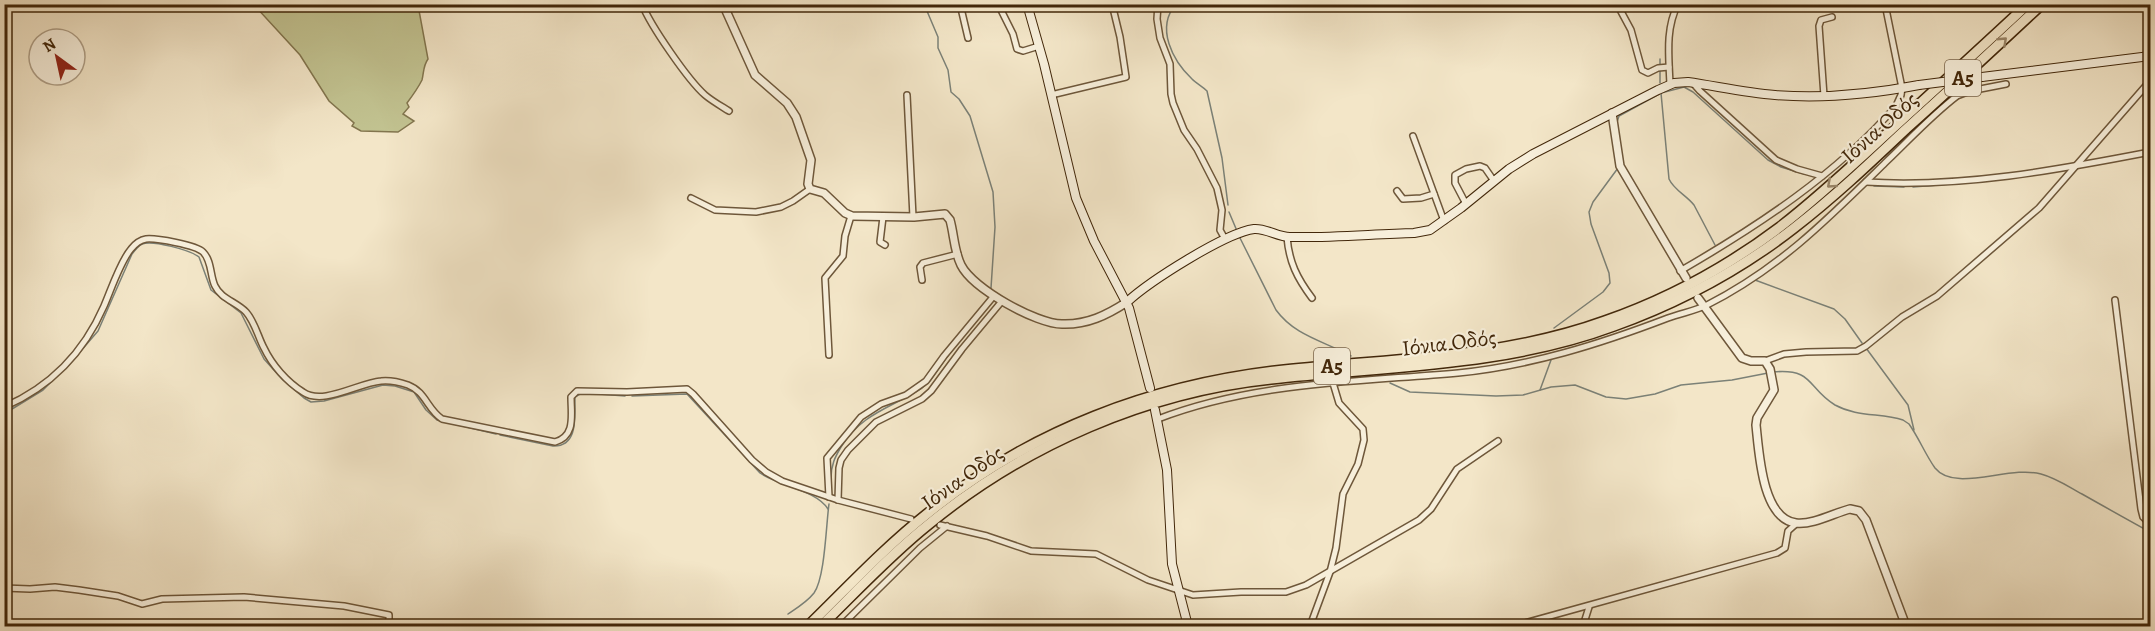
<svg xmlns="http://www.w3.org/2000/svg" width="2155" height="631" font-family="Alegreya,serif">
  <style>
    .grass { fill: #c2c391; stroke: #82754e; stroke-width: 1.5 }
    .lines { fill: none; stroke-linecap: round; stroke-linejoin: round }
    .stream { stroke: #7b8177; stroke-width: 1.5 }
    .minor-casing { stroke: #6e573a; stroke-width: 8 }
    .tertiary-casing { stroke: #6e573a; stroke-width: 10 }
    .secondary-casing { stroke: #42270a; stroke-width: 10 }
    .motorway-casing { stroke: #42270a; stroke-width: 12 }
    .minor { stroke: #f7efdb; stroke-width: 5 }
    .tertiary { stroke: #f7efdb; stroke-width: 7 }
    .secondary { stroke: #f7efdb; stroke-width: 8 }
    .motorway { stroke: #f3e6c8; stroke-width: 9 }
    .secondary-bridge-casing { stroke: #42270a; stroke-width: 10; stroke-linecap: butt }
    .secondary-bridge { stroke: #f7efdb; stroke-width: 8 }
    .oneway { stroke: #9a8669 }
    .labels { text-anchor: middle; stroke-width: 4.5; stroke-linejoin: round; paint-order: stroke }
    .shield { fill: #f7efdb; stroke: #786349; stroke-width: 1.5 }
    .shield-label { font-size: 21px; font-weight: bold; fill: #42270a }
    .street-label { font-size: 22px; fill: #42270a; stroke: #f7efdb }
  </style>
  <rect width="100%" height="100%" fill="#f3e6c8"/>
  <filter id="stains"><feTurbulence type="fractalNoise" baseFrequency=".00333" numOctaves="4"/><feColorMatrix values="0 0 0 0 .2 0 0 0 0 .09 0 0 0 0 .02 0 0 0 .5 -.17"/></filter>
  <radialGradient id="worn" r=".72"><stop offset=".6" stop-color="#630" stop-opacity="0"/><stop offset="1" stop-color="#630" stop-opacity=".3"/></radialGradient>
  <path class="grass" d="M254,5h164l10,54c-5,7 -4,13 -6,21 -4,8 -9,15 -15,23l2,4 -6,7 11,7 -16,11 -37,-1 -9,-5 2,-3 -25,-22 -29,-46z"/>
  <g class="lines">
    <g class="stream">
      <polyline points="924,4 938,37 938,48 948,70 951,92 959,99 970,116 993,192 995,227 991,288"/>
      <path d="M1176,4c-21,24 -3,57 16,75 5,5 11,8 15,12l15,67 6,47"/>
      <polyline points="1660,83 1660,59"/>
      <path d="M1661,93l8,86c5,11 17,16 25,26l21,40"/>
      <polyline points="1621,152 1617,122 1619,116 1661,93 1684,87 1693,92 1768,160 1781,167 1804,174"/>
      <polyline points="1874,186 1904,187"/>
      <polyline points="1913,187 1951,184"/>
      <polyline points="1229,212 1237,231"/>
      <path d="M1240,238l36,72c19,26 48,31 75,46"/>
      <polyline points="1755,280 1834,309 1845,319 1862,343"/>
      <polyline points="1554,328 1603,292 1610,283 1609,273 1591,224 1589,212 1593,202 1618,168"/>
      <polyline points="1866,348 1908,405 1914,430"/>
      <path d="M67,367l31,-36 34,-77c3,-4 6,-8 10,-10 11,-4 48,6 57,13l12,33 30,23 23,46 18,20 22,19 7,4 13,-1 59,-16 12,1 19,6 12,18 11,10 59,14"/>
      <path d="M1773,372c41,-4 34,16 62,33 22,12 46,8 68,15l6,4c10,14 16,30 26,44 20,25 74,-3 106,6 15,4 28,13 41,20 23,13 46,26 68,38"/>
      <polyline points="1390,383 1410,392 1496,396 1523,395 1551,387 1575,385 1606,397 1626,399 1655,394 1681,385 1732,380 1768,373"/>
      <polyline points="1540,390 1551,360"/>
      <polyline points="599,394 625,396"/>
      <path d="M632,396l55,-2 73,79c19,13 56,17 68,36"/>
      <polyline points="12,409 43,390 63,370"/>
      <polyline points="4,413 6,413"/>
      <path d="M500,435l53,11c27,1 21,-33 22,-49l5,-3"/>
      <path d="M831,478c0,-13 4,-21 10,-31 21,-34 50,-39 81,-59l8,-7 22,-31"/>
      <path d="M788,614c9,-6 19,-12 26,-21 11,-15 12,-68 15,-89"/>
    </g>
    <g class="minor-casing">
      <g id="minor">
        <path d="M642,4c8,21 46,76 63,91 7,6 16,11 24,16"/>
        <polyline points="960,4 968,38"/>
        <polyline points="998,4 1013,34 1017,49 1023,51 1039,46"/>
        <polyline points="1158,4 1157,19 1160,38 1170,64 1171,94 1173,103 1184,130 1197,149 1217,188 1222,210 1220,230 1225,239"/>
        <polyline points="1617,4 1631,30 1642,70 1648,73 1658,68 1669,67"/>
        <polyline points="1693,83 1700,91 1776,160 1797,169 1822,176"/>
        <path d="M1670,85c-1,-28 -5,-56 8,-81"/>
        <polyline points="907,95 913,217"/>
        <polyline points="1051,95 1126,77 1120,37 1112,4"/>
        <polyline points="1824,96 1819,26 1821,20 1832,17"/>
        <polyline points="1413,136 1444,221"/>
        <path d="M1866,182c95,6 191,-12 284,-30"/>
        <polyline points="1397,191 1403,199 1421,198 1434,194"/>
        <polyline points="691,198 715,210 756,212 781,207 793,201 810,189"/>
        <polyline points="1466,204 1455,183 1455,175 1466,169 1480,166 1485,168 1494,181"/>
        <polyline points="883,217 880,242 885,245"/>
        <path d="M1287,237c2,25 10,41 25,61"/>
        <path d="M1680,271c78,-45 157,-97 216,-165l5,-11 1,-7 -17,-84"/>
        <polyline points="922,280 920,267 923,263 958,254"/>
        <polyline points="2115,300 2141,509 2143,517 2150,524"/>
        <polyline points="829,355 825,278 843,256 845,236 851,216"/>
        <polyline points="1765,361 1784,354 1806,352 1857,351 1866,346 1902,317 1937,296 2039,208 2150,81"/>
        <path d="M4,407c46,-20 80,-55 100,-101 7,-16 16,-44 27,-57 4,-5 9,-9 15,-10 10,-1 50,6 57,13 9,9 7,24 12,34 6,13 22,16 31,26 9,10 12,25 18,36 8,17 23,34 39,44 20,14 55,-9 78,-11 9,-1 18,1 27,4 18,7 19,24 34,34l113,23c21,-6 16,-27 16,-45l6,-6 50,1 60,-3 6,5 59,66 14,12 16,9 56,19 73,19"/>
        <path d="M1158,419c96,-37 199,-37 300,-46 72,-7 142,-29 210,-55 13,-5 27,-7 39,-13 73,-37 122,-87 180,-144 23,-22 45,-46 70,-65l13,-5 36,-7"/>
        <polyline points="829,497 827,458 861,417 881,404 906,395 926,381 944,356 993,297"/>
        <polyline points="838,500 839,468 841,460 848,450 876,422 922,399 931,391 962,349 1002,301"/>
        <polyline points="940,525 987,536 1031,551 1096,554 1148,580 1193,595 1241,592 1286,592 1306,585 1419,520 1431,509 1457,469 1498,441"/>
        <polyline points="4,588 30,589 55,587 79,590 118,596 142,604 162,599 244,597 344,606 389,615 389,626"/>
        <polyline points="841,626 920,548 947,526"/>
        <polyline points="1310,626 1330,572 1336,548 1343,494 1358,464 1364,440 1363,429 1339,403 1333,383"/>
        <polyline points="1514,626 1777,553 1785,548 1788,531 1797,523"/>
        <polyline points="1583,626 1589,607"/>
      </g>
    </g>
    <g class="tertiary-casing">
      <g id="tertiary">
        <path d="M723,4l32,71 32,28 9,14 15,43 -3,24 2,5 14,4 21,20 7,3 62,1 31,-3 5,6c4,14 4,31 11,45 12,24 76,59 101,59 25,1 45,-9 65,-22"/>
        <polyline points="1612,113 1620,166 1686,278"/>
        <path d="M1698,298l44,60 9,3h14l5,8 4,21 -17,28 -1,7c3,27 6,94 40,98 17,2 38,-10 54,-14l9,2 7,9 40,106"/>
      </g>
    </g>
    <g class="secondary-casing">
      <g id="secondary">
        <polyline points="1027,4 1044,64 1076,198 1094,241 1129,308 1150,388"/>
        <polyline points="1982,77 2150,56"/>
        <path d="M1127,302c23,-21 98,-69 127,-73 12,-1 24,8 36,8 39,1 84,-3 124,-4l16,-3 31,-22 48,-39 24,-15 125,-64 16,-7 14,-1c28,4 58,11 87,13 48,4 97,-1 144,-10"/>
        <polyline points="1155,410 1167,470 1172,564 1188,626"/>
      </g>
    </g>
    <g class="motorway-casing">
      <g id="motorway">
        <path d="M808,626c39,-38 76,-78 119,-112 102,-83 226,-130 357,-144 109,-12 216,-11 321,-49 63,-22 122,-54 175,-94 39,-30 75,-64 112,-98 45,-41 91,-83 136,-125"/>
        <path d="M821,626c35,-34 69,-71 108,-102 96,-79 218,-132 342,-145 115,-13 233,-12 343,-53 64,-23 126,-56 180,-98 39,-30 76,-65 112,-99 46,-41 91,-83 136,-125"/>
      </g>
    </g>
    <use href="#minor" class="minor"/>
    <use href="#tertiary" class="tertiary"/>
    <use href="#secondary" class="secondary"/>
    <use href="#motorway" class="motorway"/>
    <g class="secondary-bridge-casing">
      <polyline id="secondary-bridge" points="1919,85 1982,77"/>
    </g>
    <use href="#secondary-bridge" class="secondary-bridge"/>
  </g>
  <defs><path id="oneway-chevron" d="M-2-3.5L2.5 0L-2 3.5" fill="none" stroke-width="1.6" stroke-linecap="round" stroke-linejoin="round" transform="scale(1.5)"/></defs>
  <g class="oneway">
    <use href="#oneway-chevron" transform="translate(2003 41) rotate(-43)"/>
    <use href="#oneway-chevron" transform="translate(1831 184) rotate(139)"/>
  </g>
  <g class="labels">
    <g class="shield">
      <rect x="1945" y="60" width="36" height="36" rx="4.5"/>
      <rect x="1314" y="348" width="36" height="36" rx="4.5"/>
    </g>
    <g class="shield-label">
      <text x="1963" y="85">Α5</text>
      <text x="1332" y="373">Α5</text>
    </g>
    <g class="street-label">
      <text transform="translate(1879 127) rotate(-42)" y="8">Ιόνια Οδός</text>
      <text transform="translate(1449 342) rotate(-7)" y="8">Ιόνια Οδός</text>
      <text transform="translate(962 477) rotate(-35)" y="8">Ιόνια Οδός</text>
    </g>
  </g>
  <rect width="2155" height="631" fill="none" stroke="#f3e6c8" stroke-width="24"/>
  <rect x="6" y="6" width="2143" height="619" fill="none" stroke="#42270a" stroke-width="3"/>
  <rect x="12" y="12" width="2131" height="607" fill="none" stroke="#42270a" stroke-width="1.5"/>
  <g transform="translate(57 57) rotate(327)"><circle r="28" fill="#f7efdb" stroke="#af9f87" stroke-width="1.5"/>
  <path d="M0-4.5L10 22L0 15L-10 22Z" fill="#8f2418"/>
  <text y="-9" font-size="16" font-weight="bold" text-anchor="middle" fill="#42270a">N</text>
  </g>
  <rect width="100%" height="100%" filter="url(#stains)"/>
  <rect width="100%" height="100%" fill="url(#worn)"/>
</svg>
